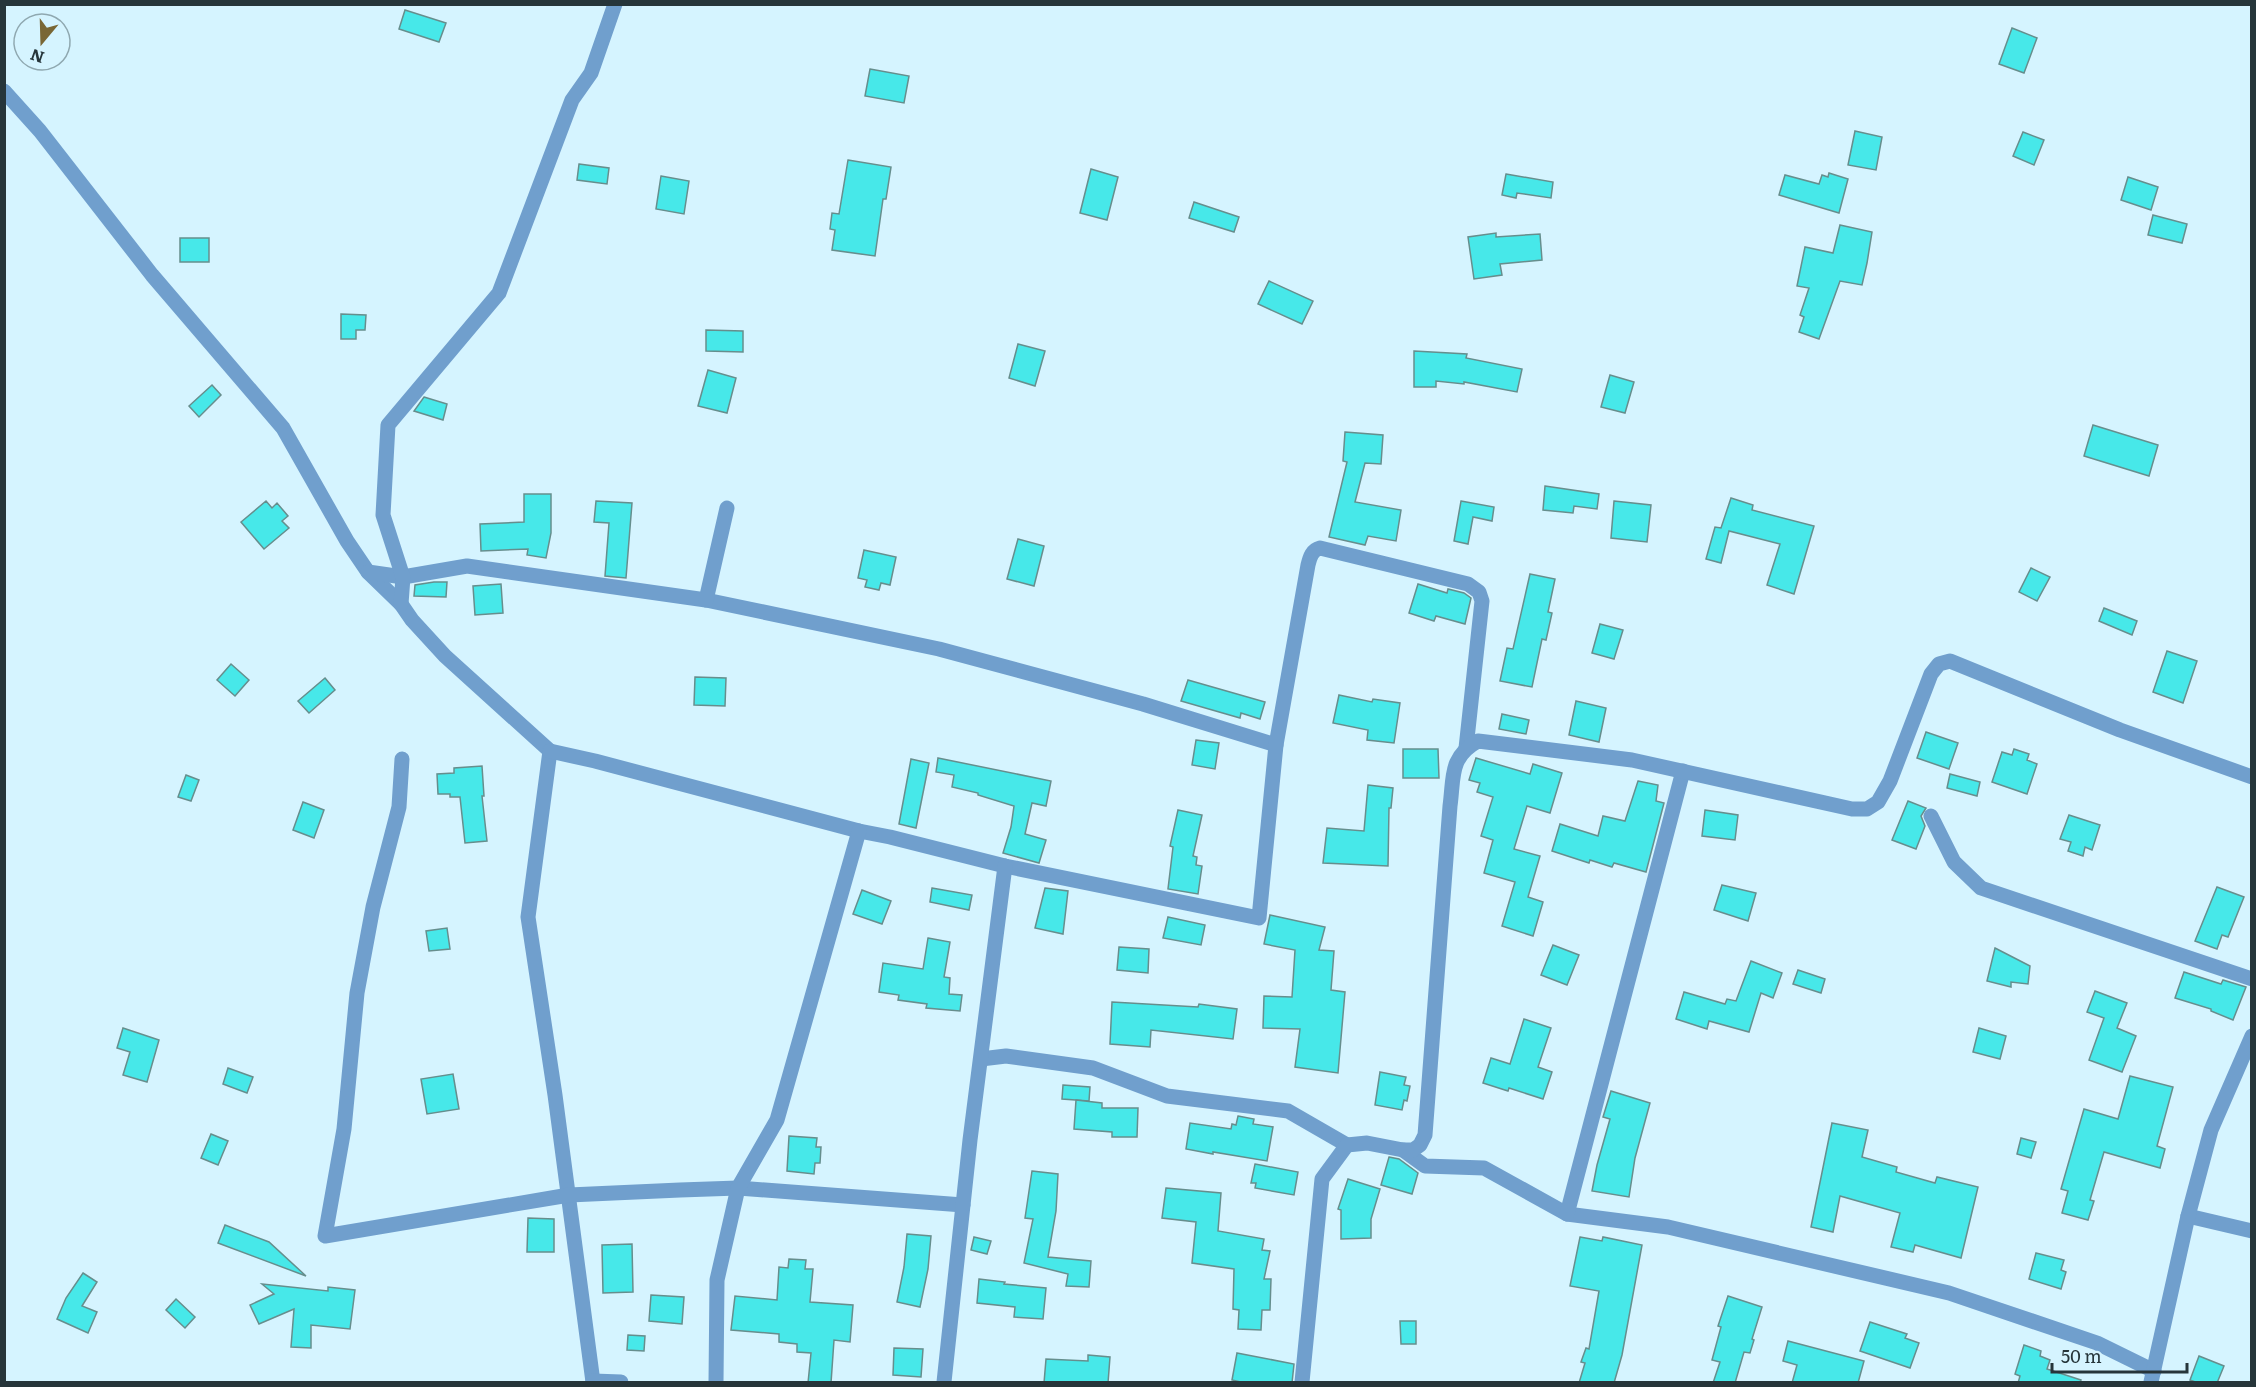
<svg xmlns="http://www.w3.org/2000/svg" width="2256" height="1387" font-family="Literata,serif">
  <style>
    .building { fill: #47e8e9; stroke: #668e8d; stroke-width: 1.5 }
    .lines { fill: none; stroke-linecap: round; stroke-linejoin: round }
    .minor { stroke: #709fcd; stroke-width: 15 }
  </style>
  <rect width="100%" height="100%" fill="#d5f4ff"/>
  <g class="building">
    <polygon points="405,10 446,23 439,42 399,29"/>
    <polygon points="2012,28 2037,38 2024,73 1999,64"/>
    <polygon points="870,69 909,76 904,103 865,96"/>
    <polygon points="1855,131 1882,137 1876,170 1848,165"/>
    <polygon points="2023,132 2044,140 2034,165 2013,156"/>
    <polygon points="848,160 891,167 886,199 883,199 875,256 832,250 835,230 830,229 832,213 839,214"/>
    <polygon points="579,164 609,168 607,184 577,180"/>
    <polygon points="1091,169 1118,177 1107,220 1080,213"/>
    <polygon points="1829,173 1848,179 1839,213 1779,195 1785,175 1819,184 1822,175 1828,177"/>
    <polygon points="1506,174 1553,182 1551,198 1517,193 1516,198 1502,195"/>
    <polygon points="661,176 689,181 684,214 656,209"/>
    <polygon points="2128,177 2158,187 2151,210 2121,200"/>
    <polygon points="1194,202 1239,217 1234,232 1189,218"/>
    <polygon points="2153,215 2187,224 2182,243 2148,235"/>
    <polygon points="1840,225 1872,232 1867,263 1862,285 1840,281 1819,339 1799,332 1804,317 1800,315 1809,288 1797,286 1805,247 1833,253"/>
    <polygon points="1496,233 1496,237 1540,234 1542,260 1500,264 1502,275 1474,279 1468,237"/>
    <rect x="180" y="238" width="29" height="24"/>
    <polygon points="1269,281 1313,301 1302,324 1258,304"/>
    <polygon points="341,314 366,315 365,330 356,330 356,339 341,339"/>
    <polygon points="706,330 743,331 743,352 706,351"/>
    <polygon points="1018,344 1045,351 1035,386 1009,378"/>
    <polygon points="1414,351 1467,354 1466,358 1522,369 1517,392 1464,382 1464,384 1436,381 1436,387 1414,387"/>
    <polygon points="708,370 736,378 727,413 698,406"/>
    <polygon points="1610,375 1634,382 1625,413 1601,407"/>
    <polygon points="212,385 221,395 199,417 189,406"/>
    <polygon points="424,397 447,404 443,420 414,411"/>
    <polygon points="2093,425 2158,445 2149,476 2084,456"/>
    <polygon points="1345,432 1383,435 1381,464 1365,463 1355,502 1401,510 1396,541 1368,536 1365,545 1329,537 1347,462 1343,461"/>
    <polygon points="1545,486 1599,494 1597,509 1574,506 1573,513 1543,510"/>
    <polygon points="524,494 551,494 551,533 546,558 527,555 528,549 481,551 480,524 524,522"/>
    <polygon points="1731,498 1753,505 1752,510 1814,526 1794,594 1767,585 1780,544 1729,531 1721,563 1706,559 1715,527 1721,528"/>
    <polygon points="266,501 272,508 277,503 288,516 282,521 289,528 264,549 241,522"/>
    <polygon points="596,501 632,503 626,578 605,576 609,523 594,522"/>
    <polygon points="1461,501 1494,507 1492,521 1473,517 1468,544 1454,541"/>
    <polygon points="1614,501 1651,505 1647,542 1611,538"/>
    <polygon points="1018,539 1044,546 1034,586 1007,579"/>
    <polygon points="864,550 896,557 890,585 881,583 879,590 865,587 867,580 858,578"/>
    <polygon points="2031,568 2050,577 2037,601 2019,592"/>
    <polygon points="1530,574 1555,579 1548,612 1552,613 1546,640 1542,639 1532,687 1500,681 1507,648 1513,649"/>
    <polygon points="434,582 447,582 446,597 414,596 415,585"/>
    <polygon points="501,584 503,613 475,615 473,586"/>
    <polygon points="1418,584 1447,593 1448,589 1464,593 1471,598 1465,624 1436,616 1434,621 1409,613"/>
    <polygon points="2104,608 2137,621 2132,635 2099,621"/>
    <polygon points="1600,624 1623,630 1614,659 1592,653"/>
    <polygon points="2167,651 2197,661 2183,703 2153,692"/>
    <polygon points="231,664 249,680 235,696 217,680"/>
    <polygon points="695,677 726,678 725,706 694,705"/>
    <polygon points="325,678 335,690 309,713 298,701"/>
    <polygon points="1188,680 1265,702 1260,719 1241,713 1240,718 1181,701"/>
    <polygon points="1339,695 1372,702 1373,699 1400,703 1394,743 1367,740 1368,730 1333,723"/>
    <polygon points="1576,701 1606,708 1599,742 1569,735"/>
    <polygon points="1502,714 1529,720 1526,734 1499,729"/>
    <polygon points="1926,732 1958,743 1949,769 1917,758"/>
    <polygon points="1196,740 1219,743 1215,769 1192,765"/>
    <polygon points="1403,749 1438,749 1439,778 1403,778"/>
    <polygon points="2014,749 2029,754 2027,760 2037,764 2027,794 1992,782 2002,752 2012,755"/>
    <polygon points="938,758 1051,781 1046,806 1032,803 1025,834 1046,840 1039,863 1003,853 1011,827 1014,806 978,795 978,793 952,787 954,775 936,772"/>
    <polygon points="1476,758 1530,774 1533,764 1562,773 1550,813 1527,806 1514,849 1540,856 1528,897 1543,902 1533,936 1502,926 1515,882 1484,873 1493,840 1481,836 1493,797 1477,792 1480,783 1469,780"/>
    <polygon points="911,759 929,763 916,828 899,824"/>
    <polygon points="482,766 484,796 482,796 487,841 465,843 460,797 450,797 450,794 438,794 437,774 454,773 454,768"/>
    <polygon points="1950,774 1980,782 1977,796 1947,788"/>
    <polygon points="186,775 199,780 191,801 178,797"/>
    <polygon points="1638,781 1658,785 1656,801 1664,803 1646,872 1614,863 1612,867 1590,860 1589,863 1552,851 1560,824 1598,836 1603,816 1625,821"/>
    <polygon points="1368,785 1393,788 1391,808 1389,808 1388,866 1323,863 1327,828 1364,831"/>
    <polygon points="1908,801 1926,808 1921,816 1925,826 1916,849 1892,840"/>
    <polygon points="303,802 324,810 314,838 293,830"/>
    <polygon points="1178,810 1202,815 1193,856 1197,857 1196,865 1202,866 1198,894 1168,889 1173,847 1170,846"/>
    <polygon points="1705,810 1738,815 1735,840 1702,836"/>
    <polygon points="2069,815 2100,825 2092,850 2085,847 2083,856 2068,851 2071,842 2060,839"/>
    <polygon points="1722,885 1756,893 1748,921 1714,910"/>
    <polygon points="2217,887 2244,897 2228,937 2222,935 2217,949 2195,941"/>
    <polygon points="932,888 972,895 969,910 930,902"/>
    <polygon points="1045,888 1068,891 1063,934 1035,928"/>
    <polygon points="862,890 891,901 882,924 853,914"/>
    <polygon points="1270,915 1325,927 1319,950 1334,951 1331,990 1345,992 1338,1073 1295,1067 1300,1029 1263,1028 1264,996 1292,997 1295,950 1264,944"/>
    <polygon points="1168,917 1205,925 1201,945 1163,938"/>
    <polygon points="447,928 450,949 429,951 426,931"/>
    <polygon points="928,938 950,942 944,977 950,978 949,994 962,995 960,1011 926,1008 927,1004 898,1000 899,995 879,992 883,963 923,969"/>
    <polygon points="1553,945 1579,955 1567,985 1541,975"/>
    <polygon points="1119,947 1149,949 1148,973 1117,970"/>
    <polygon points="1995,948 2030,966 2028,984 2011,982 2011,987 1987,981"/>
    <polygon points="1751,961 1782,973 1773,998 1761,993 1749,1032 1709,1021 1707,1029 1676,1019 1684,992 1725,1004 1727,999 1736,1001"/>
    <polygon points="1798,970 1825,979 1821,993 1793,984"/>
    <polygon points="2184,972 2221,984 2223,980 2246,987 2233,1020 2211,1011 2211,1009 2175,998"/>
    <polygon points="2095,991 2127,1003 2117,1028 2136,1036 2122,1072 2089,1060 2104,1018 2087,1012"/>
    <polygon points="1112,1002 1198,1007 1199,1004 1237,1009 1233,1039 1151,1030 1150,1047 1110,1044"/>
    <polygon points="1524,1019 1551,1028 1538,1067 1552,1072 1543,1099 1509,1088 1508,1091 1483,1083 1491,1058 1510,1064"/>
    <polygon points="123,1028 159,1040 147,1082 123,1075 130,1052 117,1048"/>
    <polygon points="1979,1028 2006,1036 2000,1059 1973,1052"/>
    <polygon points="228,1068 253,1077 247,1093 223,1084"/>
    <polygon points="1380,1072 1406,1077 1404,1085 1410,1086 1407,1101 1404,1100 1402,1110 1375,1105"/>
    <polygon points="453,1074 459,1109 427,1114 421,1079"/>
    <polygon points="2130,1076 2173,1087 2157,1146 2165,1149 2160,1168 2104,1152 2090,1200 2094,1201 2088,1220 2062,1213 2068,1191 2061,1189 2084,1109 2118,1119"/>
    <polygon points="1063,1085 1090,1087 1089,1101 1062,1099"/>
    <polygon points="1611,1091 1650,1103 1635,1158 1629,1197 1592,1191 1597,1165 1610,1119 1603,1117"/>
    <polygon points="1076,1100 1102,1103 1102,1108 1138,1108 1137,1137 1112,1137 1112,1132 1074,1129"/>
    <polygon points="1238,1116 1254,1119 1253,1124 1273,1127 1267,1161 1213,1152 1213,1154 1186,1149 1190,1123 1231,1129 1232,1124 1236,1125"/>
    <polygon points="1832,1123 1868,1130 1862,1157 1897,1167 1896,1172 1935,1183 1937,1177 1978,1187 1961,1258 1915,1245 1913,1252 1891,1247 1900,1213 1840,1196 1833,1232 1811,1227"/>
    <polygon points="211,1134 228,1141 218,1165 201,1158"/>
    <polygon points="789,1136 817,1138 816,1147 821,1147 820,1163 815,1163 814,1174 787,1171"/>
    <polygon points="2021,1138 2036,1142 2031,1158 2017,1154"/>
    <polygon points="1389,1157 1399,1159 1418,1173 1412,1194 1381,1185"/>
    <polygon points="1255,1164 1298,1172 1294,1195 1255,1188 1256,1183 1251,1183"/>
    <polygon points="1032,1171 1058,1174 1056,1211 1048,1257 1091,1261 1089,1287 1066,1286 1068,1274 1024,1263 1033,1219 1025,1218"/>
    <polygon points="1348,1179 1380,1189 1371,1219 1371,1238 1341,1239 1341,1210 1338,1209"/>
    <polygon points="1166,1188 1221,1193 1218,1231 1264,1239 1262,1250 1270,1251 1264,1279 1271,1279 1270,1310 1262,1310 1261,1330 1238,1329 1239,1310 1233,1309 1234,1269 1192,1263 1196,1222 1162,1218"/>
    <polygon points="528,1218 554,1219 554,1252 527,1252"/>
    <polygon points="225,1225 269,1242 306,1276 218,1243"/>
    <polygon points="907,1234 931,1236 928,1269 920,1307 897,1302 904,1267"/>
    <polygon points="974,1237 991,1241 987,1254 971,1250"/>
    <polygon points="1580,1237 1602,1241 1603,1237 1642,1245 1622,1355 1614,1383 1579,1383 1585,1363 1581,1362 1586,1348 1589,1349 1599,1291 1570,1286"/>
    <polygon points="632,1244 633,1292 603,1293 602,1245"/>
    <polygon points="2036,1253 2064,1260 2061,1270 2066,1272 2061,1289 2029,1279"/>
    <polygon points="789,1259 806,1260 805,1269 813,1269 810,1302 853,1305 850,1342 834,1340 831,1383 808,1383 811,1353 797,1352 797,1344 779,1342 779,1334 731,1330 735,1296 777,1300 779,1267 788,1268"/>
    <polygon points="83,1273 97,1282 82,1306 97,1312 88,1333 57,1319 66,1298"/>
    <polygon points="979,1279 1005,1282 1004,1284 1046,1288 1043,1319 1014,1317 1015,1307 977,1303"/>
    <polygon points="262,1284 328,1291 328,1287 355,1290 350,1329 311,1325 311,1348 291,1347 294,1309 259,1324 250,1305 274,1294"/>
    <polygon points="651,1295 684,1297 682,1324 649,1321"/>
    <polygon points="1728,1296 1762,1307 1752,1339 1754,1340 1750,1353 1744,1352 1735,1383 1713,1383 1720,1362 1712,1360 1721,1327 1718,1326"/>
    <polygon points="176,1299 195,1317 185,1328 166,1310"/>
    <polygon points="1400,1321 1416,1321 1416,1344 1401,1344"/>
    <polygon points="1870,1322 1907,1334 1905,1338 1919,1343 1910,1368 1860,1351"/>
    <polygon points="628,1335 645,1336 644,1351 627,1350"/>
    <polygon points="1788,1341 1864,1361 1858,1383 1792,1383 1797,1365 1783,1361"/>
    <polygon points="2024,1345 2041,1351 2040,1356 2050,1360 2047,1369 2081,1380 2080,1383 2018,1383 2020,1376 2015,1374"/>
    <polygon points="894,1348 923,1349 921,1377 893,1375"/>
    <polygon points="1237,1353 1294,1364 1292,1383 1245,1383 1232,1380"/>
    <polygon points="1088,1355 1110,1357 1108,1383 1044,1383 1046,1359 1088,1361"/>
    <polygon points="2199,1356 2224,1366 2217,1383 2198,1383 2190,1380"/>
  </g>
  <g class="lines">
    <g class="minor">
      <polyline points="4,91 40,131 152,275 283,428 347,541 368,572 401,604 412,620 445,656 550,751 528,917 555,1095 593,1382"/>
      <polyline points="368,572 403,577 467,566 706,600 939,649 1143,704 1276,745"/>
      <polyline points="706,600 727,508"/>
      <polyline points="401,604 403,577 383,515 388,425 499,293 572,100 591,73 615,4"/>
      <path d="M550,751l45,10 264,70 31,6 115,29 254,52 17,-173 32,-180c2,-8 4,-15 12,-17l148,36 11,8 3,9 -16,147"/>
      <polyline points="402,759 399,807 373,907 357,993 344,1129 325,1236 569,1195 680,1190 738,1188 963,1205"/>
      <polyline points="1931,816 1954,862 1981,888 2252,979"/>
      <polyline points="981,1059 1006,1056 1093,1068 1167,1096 1288,1111 1347,1145"/>
      <polyline points="1403,1150 1425,1166 1484,1168 1567,1214 1668,1227 1949,1293 2097,1343 2154,1371"/>
      <polyline points="1567,1214 1683,771"/>
      <polyline points="2188,1216 2252,1231"/>
      <polyline points="593,1381 621,1382"/>
      <polyline points="716,1382 717,1280 738,1188 777,1120 859,831"/>
      <polyline points="944,1382 970,1140 1005,866"/>
      <path d="M1302,1382l20,-203 25,-34 20,-2 36,7h10l7,-5 5,-10 25,-329c4,-29 -1,-49 28,-65l154,19 220,49h15l11,-7 12,-21 41,-107 8,-10 11,-3 170,69 132,47"/>
      <polyline points="2151,1382 2188,1216 2211,1130 2252,1036"/>
    </g>
  </g>
  <rect width="2256" height="1387" fill="none" stroke="#26353a" stroke-width="12"/>
  <g transform="translate(42 42) rotate(199)"><circle r="28" fill="#d5f4ff" stroke="#8fa8b0" stroke-width="1.5"/>
  <path d="M0-4.5L10 22L0 15L-10 22Z" fill="#796735"/>
  <text y="-9" font-size="16" font-weight="bold" text-anchor="middle" fill="#26353a">N</text>
  </g>
  <path d="M2052 1363v9h135v-9" fill="none" stroke="#26353a" stroke-width="3"/>
  <text x="2061" y="1363" font-size="18" fill="#26353a" stroke="#d5f4ff" stroke-width="4.5" paint-order="stroke">50 m</text>
</svg>
